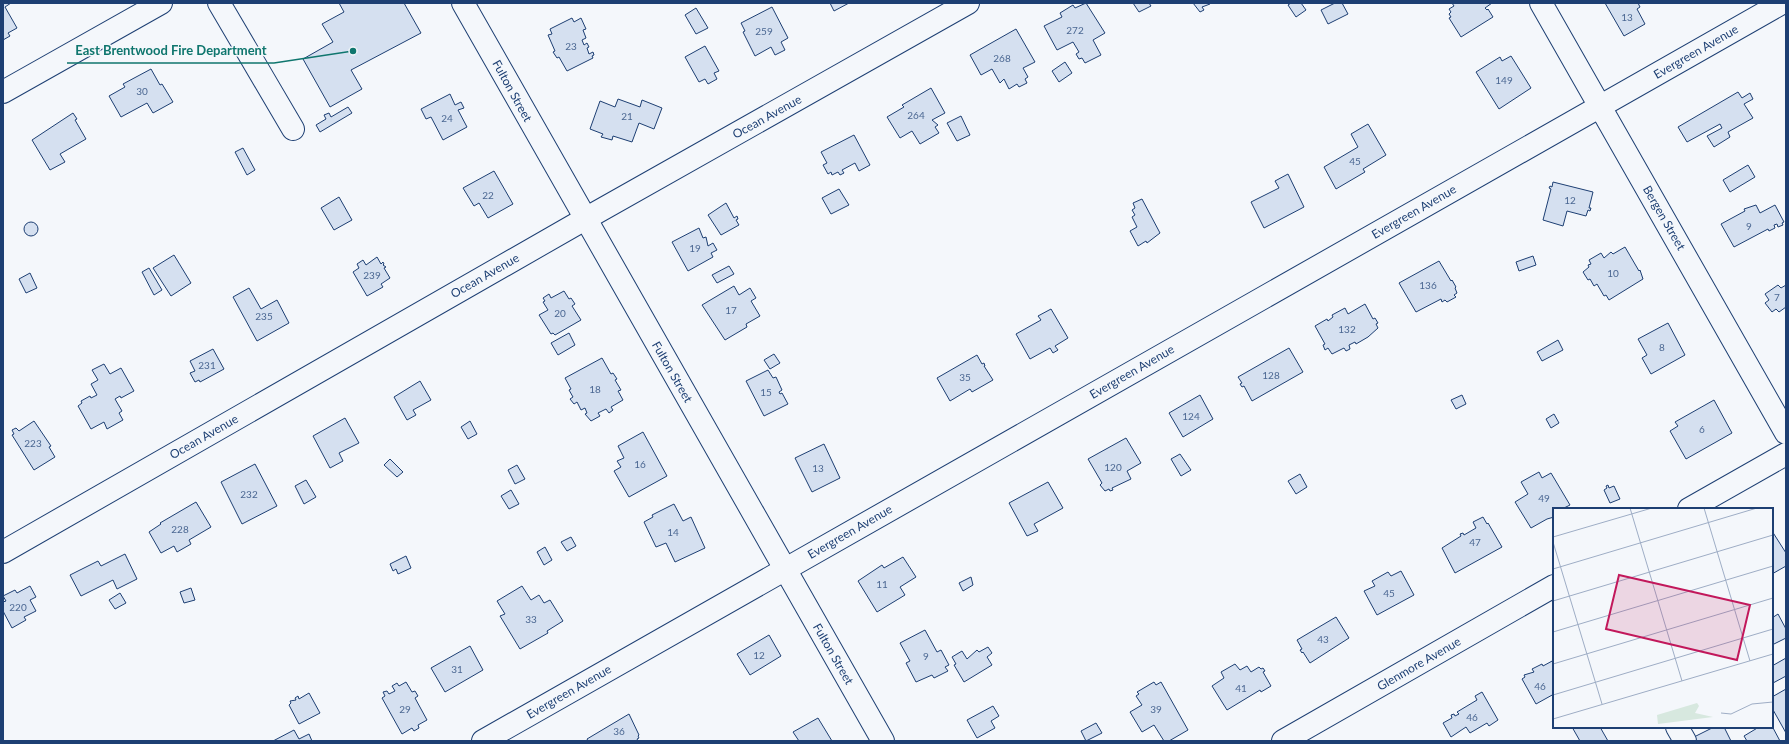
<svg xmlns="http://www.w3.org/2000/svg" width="1789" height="744" font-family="Lato,sans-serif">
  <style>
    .building { fill: #d5e0f0; stroke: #1d3f73 }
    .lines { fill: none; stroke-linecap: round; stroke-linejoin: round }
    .minor-casing { stroke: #1d3f73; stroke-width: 24 }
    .minor { stroke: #f4f7fb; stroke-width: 22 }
    .labels { text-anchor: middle; stroke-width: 3; stroke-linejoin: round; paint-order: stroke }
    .number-label { font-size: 10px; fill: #4b6792 }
    .street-label { font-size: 12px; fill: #1d3f73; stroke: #f4f7fb }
    .inset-road { fill: none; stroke: #9eadc5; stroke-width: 1 }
    .view { fill: #c2185b; fill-opacity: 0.15; stroke: #c2185b; stroke-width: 2 }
    .inset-edge { fill: none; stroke: #1d3f73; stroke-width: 2 }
    .leader { fill: none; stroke: #0f766e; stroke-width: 1.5 }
    .callout-dot { fill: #0f766e; stroke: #f4f7fb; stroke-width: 1.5 }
    .callout-label { font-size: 13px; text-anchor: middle; font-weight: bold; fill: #0f766e; stroke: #f4f7fb; stroke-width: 3; stroke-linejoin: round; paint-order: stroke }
  </style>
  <rect width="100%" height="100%" fill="#f4f7fb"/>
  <g class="building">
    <polygon points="3,3 11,3 5,7 17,28 8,33 10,36 3,40"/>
    <polygon points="339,3 404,3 421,33 351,70 362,89 330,107 303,59 333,42 322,24 344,12"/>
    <polygon points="830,3 849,3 834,11"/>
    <polygon points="1086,3 1105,33 1093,40 1101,55 1085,63 1082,58 1079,59 1076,54 1079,52 1073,42 1057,50 1044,26 1062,17 1060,13 1073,5 1075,8"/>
    <polygon points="1133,3 1149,3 1151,6 1139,12"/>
    <polygon points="1193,3 1209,3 1210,4 1202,7 1204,10 1200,12"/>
    <polygon points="1291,3 1301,3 1306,10 1296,17 1288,5"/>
    <polygon points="1335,3 1342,3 1348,14 1328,24 1321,10"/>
    <polygon points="1452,3 1492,3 1485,8 1487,10 1488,9 1493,17 1461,37 1449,18 1451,17 1449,14 1451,12 1449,9 1454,6"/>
    <polygon points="1605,3 1638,3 1640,7 1637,9 1645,24 1624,36"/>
    <polygon points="772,7 788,38 781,42 785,50 775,55 771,47 755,56 743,32 745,31 741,23"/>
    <polygon points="696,8 708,28 696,34 685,15"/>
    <polygon points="572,18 574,22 581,18 586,29 583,30 586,38 582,40 584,45 587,43 589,47 587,48 589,54 593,52 594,55 592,56 593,58 567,71 559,57 557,58 553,52 555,51 548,35 552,34 550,29"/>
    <polygon points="1016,29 1035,62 1023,68 1028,77 1025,79 1027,83 1019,87 1017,84 1009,89 1004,79 1000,83 992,69 981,75 970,55"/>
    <polygon points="705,46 719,71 714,73 717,79 708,84 705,79 699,82 685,57"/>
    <polygon points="1511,56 1531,88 1499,109 1476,72 1500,57 1502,61"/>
    <polygon points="1065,62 1072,73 1059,82 1052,71"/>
    <polygon points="151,69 160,85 162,84 173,102 153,113 147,103 121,117 109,96 125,87 123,84"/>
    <polygon points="931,88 945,113 932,120 938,125 935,127 939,133 920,144 912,131 900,138 887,117 904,107 902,105"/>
    <polygon points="1738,92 1742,98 1750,93 1753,99 1744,104 1753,118 1728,132 1730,137 1714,147 1707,136 1722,128 1720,124 1687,142 1678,127"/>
    <polygon points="450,94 455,105 461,102 464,108 458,110 467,127 443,140 431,117 426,119 421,109"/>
    <polygon points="618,99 640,107 642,100 662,108 654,129 639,123 632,142 613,136 612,140 601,137 603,134 590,129 600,101 615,107"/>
    <polygon points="348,107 352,113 320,132 316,125 326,119 324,115 329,113 331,117"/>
    <polygon points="73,113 77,119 75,120 86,139 60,154 65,162 50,170 32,140"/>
    <polygon points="961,116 970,135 957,141 947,123"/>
    <polygon points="1368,124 1386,155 1363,169 1365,172 1336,189 1324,167 1358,147 1351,134"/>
    <polygon points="854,135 870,165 859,171 855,163 842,170 844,173 840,175 838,172 832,175 831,172 828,174 823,165 827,163 821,152"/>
    <polygon points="243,148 255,170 247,175 235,152"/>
    <polygon points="1748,165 1755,177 1730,192 1723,180"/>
    <polygon points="494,171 513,204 488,218 479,203 474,206 463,188"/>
    <polygon points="1288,174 1304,207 1264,228 1251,202 1279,188 1275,181"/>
    <polygon points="1553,182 1593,192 1589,208 1591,208 1590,211 1588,210 1586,216 1567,211 1563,226 1543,220 1551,189 1549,188 1550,186 1552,187"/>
    <polygon points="839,189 849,205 831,214 822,198"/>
    <polygon points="339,197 352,220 334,230 321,208"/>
    <polygon points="1142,199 1160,233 1147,243 1146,241 1138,246 1130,231 1137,227 1132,217 1135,215 1132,210 1135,208 1133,203"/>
    <polygon points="726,203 734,218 737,216 738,219 736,220 739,225 721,235 708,215"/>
    <polygon points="1756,205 1760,213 1775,205 1784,222 1782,223 1783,225 1778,227 1777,224 1774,225 1775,228 1769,231 1768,229 1734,247 1721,224 1745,211 1744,209"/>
    <circle cx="31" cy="229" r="7"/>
    <polygon points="699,228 703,238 706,237 708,246 713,243 717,250 711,253 713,257 688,271 672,242"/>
    <polygon points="1625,247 1639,271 1640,270 1643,279 1609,300 1606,295 1604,296 1597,284 1594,286 1590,279 1588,280 1583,272 1589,267 1588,265 1591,264 1589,260 1601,253 1604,258 1611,252 1613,254"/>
    <polygon points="174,255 191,283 171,296 153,268"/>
    <polygon points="1533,256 1536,265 1519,271 1516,262"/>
    <polygon points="377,257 381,264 383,262 384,264 383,265 386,267 384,268 390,278 381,284 383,287 367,296 353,272 359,268 357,264 363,260 366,265"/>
    <polygon points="1439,261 1451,281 1452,280 1456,287 1455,288 1457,293 1454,295 1456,297 1447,302 1445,300 1442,302 1441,299 1416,312 1399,283"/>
    <polygon points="729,266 734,274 717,283 712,275"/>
    <polygon points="149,268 162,290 154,295 142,272"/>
    <polygon points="30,273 37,288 26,293 19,279"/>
    <polygon points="1778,285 1781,288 1786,285 1786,307 1779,312 1776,309 1772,312 1765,303 1769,300 1765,294"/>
    <polygon points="734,286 739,295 750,288 756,298 751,301 760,316 746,324 747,327 725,340 702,305"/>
    <polygon points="249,288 261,309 277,300 289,323 257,341 233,297"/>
    <polygon points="564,291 569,299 571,298 575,304 572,306 581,320 555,335 553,333 551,334 539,315 548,310 543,302 545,301 543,298 549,294 551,298"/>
    <polygon points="1365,304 1373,319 1375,318 1378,323 1376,324 1378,328 1368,337 1356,344 1355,342 1349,345 1350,349 1346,351 1344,348 1332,354 1328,348 1325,350 1323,345 1325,344 1315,326 1327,319 1328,321 1333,317 1332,315 1345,308 1348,314"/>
    <polygon points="1051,309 1068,338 1055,346 1058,350 1053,353 1050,348 1030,359 1016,334 1041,320 1038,316"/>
    <polygon points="1668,323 1685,355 1651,374 1642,358 1647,355 1638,339"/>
    <polygon points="569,333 575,345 558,355 551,343"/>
    <polygon points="1558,340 1563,350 1542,361 1537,352"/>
    <polygon points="1289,348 1303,372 1252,401 1244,386 1242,387 1240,384 1242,383 1238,377"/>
    <polygon points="213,349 224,369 200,382 199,380 195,382 190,373 195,371 190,361"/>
    <polygon points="774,354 780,363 770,369 764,360"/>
    <polygon points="977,355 982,364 984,363 985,366 984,366 993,380 972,392 970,389 950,401 937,378"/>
    <polygon points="602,358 611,374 613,373 617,379 615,380 621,390 618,391 623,400 611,407 613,410 609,413 606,409 598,413 600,416 591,421 585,414 587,413 585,408 581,410 577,402 574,404 570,399 573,397 569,390 571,389 565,378"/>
    <polygon points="104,364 110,374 121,368 134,391 121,398 120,396 115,399 122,411 119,413 123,420 107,429 104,422 91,429 78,406 82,403 81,401 90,396 91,398 97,395 91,384 98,380 92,370"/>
    <polygon points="768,370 773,378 776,377 782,390 779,392 780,394 782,393 788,404 764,416 746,381"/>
    <polygon points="420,381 431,400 413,410 416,415 407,420 394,397"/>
    <polygon points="1200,395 1213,419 1183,437 1169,413"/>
    <polygon points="1462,395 1466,404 1456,409 1451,400"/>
    <polygon points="1714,400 1732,433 1686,459 1670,431 1678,426 1675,422"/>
    <polygon points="1554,414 1559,423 1551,428 1546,419"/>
    <polygon points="345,418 359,443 339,453 343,461 330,468 313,436"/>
    <polygon points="34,421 51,446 49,447 55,457 34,470 12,435 14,434 12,430 16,428 19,431"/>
    <polygon points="470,421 477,434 468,439 461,427"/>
    <polygon points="643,432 667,476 629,497 614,471 621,467 617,461 624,458 618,446"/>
    <polygon points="1126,438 1141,463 1127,471 1131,479 1112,488 1113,490 1110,491 1109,489 1105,491 1100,485 1102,483 1088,459"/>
    <polygon points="824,444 840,478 812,492 795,458"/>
    <polygon points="1180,454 1191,470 1181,476 1171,459"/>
    <polygon points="390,459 403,472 397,477 384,465"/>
    <polygon points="255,464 277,506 242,524 221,482"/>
    <polygon points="517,465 525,479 515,484 508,470"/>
    <polygon points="1539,472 1542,478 1551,473 1570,505 1562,509 1554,509 1554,517 1547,519 1531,528 1515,502 1528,494 1521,482"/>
    <polygon points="1300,474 1307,487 1296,494 1288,481"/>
    <polygon points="306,480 316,497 304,504 295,486"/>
    <polygon points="1048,482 1063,508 1034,524 1038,531 1027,536 1009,503"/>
    <polygon points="1608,485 1609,488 1614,486 1620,499 1610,503 1604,490 1607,488 1606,486"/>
    <polygon points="511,490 519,504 509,509 501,496"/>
    <polygon points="196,502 211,527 189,540 191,544 177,552 174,546 161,553 149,532 161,524 160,523"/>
    <polygon points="674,504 683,521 691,517 705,548 675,562 666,543 656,547 644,522 653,517 652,515"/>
    <polygon points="1483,517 1487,524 1488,523 1502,547 1455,573 1442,548 1461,536 1460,534 1463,533 1464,535 1476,528 1473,522"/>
    <polygon points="1772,531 1786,553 1786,566 1772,574"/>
    <polygon points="571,537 576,546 567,551 561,542"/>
    <polygon points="545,547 552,560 544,565 537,552"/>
    <polygon points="125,554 137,579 117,589 113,580 81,596 70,575 98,561 101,566"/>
    <polygon points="406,556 411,568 398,574 396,569 393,571 390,564"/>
    <polygon points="903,557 916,577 900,587 905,595 877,612 858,581 882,565 884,568"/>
    <polygon points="1401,571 1414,595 1377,615 1364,591 1375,586 1372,581 1388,572 1391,576"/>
    <polygon points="971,577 973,585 963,591 959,583"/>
    <polygon points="30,586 36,597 30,600 36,611 24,617 26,620 12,628 3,611 3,602 6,601 3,596 15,590 17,593"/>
    <polygon points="522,586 531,600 539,595 544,603 550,600 563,621 547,631 548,633 520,649 500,616 505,614 497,601"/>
    <polygon points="191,588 195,600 184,603 180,592"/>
    <polygon points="120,593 126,603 115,609 109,600"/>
    <polygon points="1778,614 1786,629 1786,638 1772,645 1772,618"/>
    <polygon points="1336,617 1349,638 1310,663 1303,652 1302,653 1300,650 1302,649 1297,640"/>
    <polygon points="925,630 937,652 941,650 949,665 945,667 948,671 934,678 932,675 916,682 906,663 910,661 900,643"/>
    <polygon points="769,635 781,656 750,675 737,654"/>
    <polygon points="470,646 483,670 445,692 431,668"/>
    <polygon points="988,647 992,653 987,657 992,665 964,682 954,665 956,664 952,657 962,651 967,659 977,650 979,652"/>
    <polygon points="1786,658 1786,676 1773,683 1772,666"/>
    <polygon points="1554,660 1554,694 1536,704 1522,679 1525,677 1524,675 1534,672 1532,669 1542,664 1543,666"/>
    <polygon points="1235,664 1240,670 1247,666 1251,672 1259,667 1261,669 1263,668 1265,671 1263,672 1271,686 1261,692 1260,690 1227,710 1212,686 1224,678 1221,672"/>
    <polygon points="406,682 412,692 415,691 418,696 415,698 427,720 418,725 419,728 414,731 412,728 402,734 382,698 385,696 383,692 387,691 389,694 395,691 392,686 397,683 399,686"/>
    <polygon points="1154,682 1156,685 1161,682 1188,730 1169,741 1164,741 1154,725 1142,732 1130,712 1142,705 1136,696 1139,694 1137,692"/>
    <polygon points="1786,689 1786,733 1772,708 1772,697"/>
    <polygon points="1482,692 1498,720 1489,726 1487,723 1470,733 1466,727 1451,737 1443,723 1452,718 1451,715 1454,714 1455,716 1459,714 1457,712 1477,700 1475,696"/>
    <polygon points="309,693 320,713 299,724 289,705 291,703 290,701 296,700 295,698 298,696 299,699"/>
    <polygon points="993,706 999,716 991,721 995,728 977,738 967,720"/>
    <polygon points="629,714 639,735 638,736 639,738 637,739 638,741 588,741 587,739"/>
    <polygon points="818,718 832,741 799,741 793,732"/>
    <polygon points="1096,723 1102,733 1086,741 1081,731"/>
    <polygon points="1772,726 1780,741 1747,741 1744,736 1759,727"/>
    <polygon points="1572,727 1600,727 1608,741 1580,741"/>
    <polygon points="1714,727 1724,727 1731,741 1696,741 1694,737"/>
    <polygon points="294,730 299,739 309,734 312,741 273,741"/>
  </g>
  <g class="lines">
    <g class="minor-casing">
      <g id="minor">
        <polyline points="219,3 293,129"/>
        <polyline points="463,3 883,741"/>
        <polyline points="1541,3 1786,433"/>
        <polyline points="3,92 161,3"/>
        <polyline points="1689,509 1786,454"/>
        <polyline points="3,552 585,219 968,3"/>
        <polyline points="1677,727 1685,741"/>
        <polyline points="483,741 1782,3"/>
        <polyline points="1283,741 1554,586"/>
      </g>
    </g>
    <use href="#minor" class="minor"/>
  </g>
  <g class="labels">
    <g class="number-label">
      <text x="1627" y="21">13</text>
      <text x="1075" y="34">272</text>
      <text x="764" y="35">259</text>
      <text x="571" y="50">23</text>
      <text x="1002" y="62">268</text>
      <text x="1504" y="84">149</text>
      <text x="142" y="95">30</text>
      <text x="916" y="119">264</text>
      <text x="627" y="120">21</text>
      <text x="447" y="122">24</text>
      <text x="1355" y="165">45</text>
      <text x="488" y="199">22</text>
      <text x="1570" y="204">12</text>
      <text x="1749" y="230">9</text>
      <text x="695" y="252">19</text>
      <text x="1613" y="277">10</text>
      <text x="372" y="279">239</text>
      <text x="1428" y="289">136</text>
      <text x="1777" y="301">7</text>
      <text x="731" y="314">17</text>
      <text x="560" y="317">20</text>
      <text x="264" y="320">235</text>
      <text x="1347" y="333">132</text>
      <text x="1662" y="351">8</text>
      <text x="207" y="369">231</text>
      <text x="1271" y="379">128</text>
      <text x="965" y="381">35</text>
      <text x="595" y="393">18</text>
      <text x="766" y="396">15</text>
      <text x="1191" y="420">124</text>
      <text x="1702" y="433">6</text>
      <text x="33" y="447">223</text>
      <text x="640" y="468">16</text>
      <text x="1113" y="471">120</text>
      <text x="818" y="472">13</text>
      <text x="249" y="498">232</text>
      <text x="1544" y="502">49</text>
      <text x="180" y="533">228</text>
      <text x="673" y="536">14</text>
      <text x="1475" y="546">47</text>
      <text x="882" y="588">11</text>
      <text x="1389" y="597">45</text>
      <text x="18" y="611">220</text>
      <text x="531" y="623">33</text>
      <text x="1323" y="643">43</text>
      <text x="759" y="659">12</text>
      <text x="926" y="660">9</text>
      <text x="457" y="673">31</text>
      <text x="1540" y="690">46</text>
      <text x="1241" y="692">41</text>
      <text x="405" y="713">29</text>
      <text x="1156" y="713">39</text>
      <text x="1472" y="721">46</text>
      <text x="619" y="735">36</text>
    </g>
    <g class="street-label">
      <text transform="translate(1696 52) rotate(-30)" y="4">Evergreen Avenue</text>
      <text transform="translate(512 91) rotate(61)" y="4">Fulton Street</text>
      <text transform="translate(767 117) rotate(-29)" y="4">Ocean Avenue</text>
      <text transform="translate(1414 212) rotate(-30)" y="4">Evergreen Avenue</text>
      <text transform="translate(1664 218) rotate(60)" y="4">Bergen Street</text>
      <text transform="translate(485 276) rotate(-30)" y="4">Ocean Avenue</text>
      <text transform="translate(672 372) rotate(60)" y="4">Fulton Street</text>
      <text transform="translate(1132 372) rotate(-30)" y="4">Evergreen Avenue</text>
      <text transform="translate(204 437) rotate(-30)" y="4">Ocean Avenue</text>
      <text transform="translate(850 532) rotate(-30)" y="4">Evergreen Avenue</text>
      <text transform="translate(833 654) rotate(60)" y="4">Fulton Street</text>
      <text transform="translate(1419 664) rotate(-30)" y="4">Glenmore Avenue</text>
      <text transform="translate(569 692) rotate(-30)" y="4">Evergreen Avenue</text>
    </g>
  </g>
  <g transform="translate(1553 508)">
    <rect width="220" height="220" fill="#f4f7fb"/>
    <path d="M144,195l2,3 -4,7 18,4 -55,7 -1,-9z" fill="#d7e8df"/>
    <path class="inset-road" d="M77,0l52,173M151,0l46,153M0,29l99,-29M0,34l49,162M0,61l204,-61M0,93l220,-66M0,124l220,-66M0,156l220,-66M0,187l220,-66M168,205l10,1 21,-10 21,-2M0,211l220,-65"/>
    <path class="view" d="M66,67l131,30 -13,55 -131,-31z"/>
    <rect width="220" height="220" class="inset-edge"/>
  </g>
  <path class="leader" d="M353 51L274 63H67"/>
  <circle class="callout-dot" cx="353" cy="51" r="4"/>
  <g class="callout-label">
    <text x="171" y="55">East Brentwood Fire Department</text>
  </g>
  <rect width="1789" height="744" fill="none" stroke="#1d3f73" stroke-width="8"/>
</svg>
